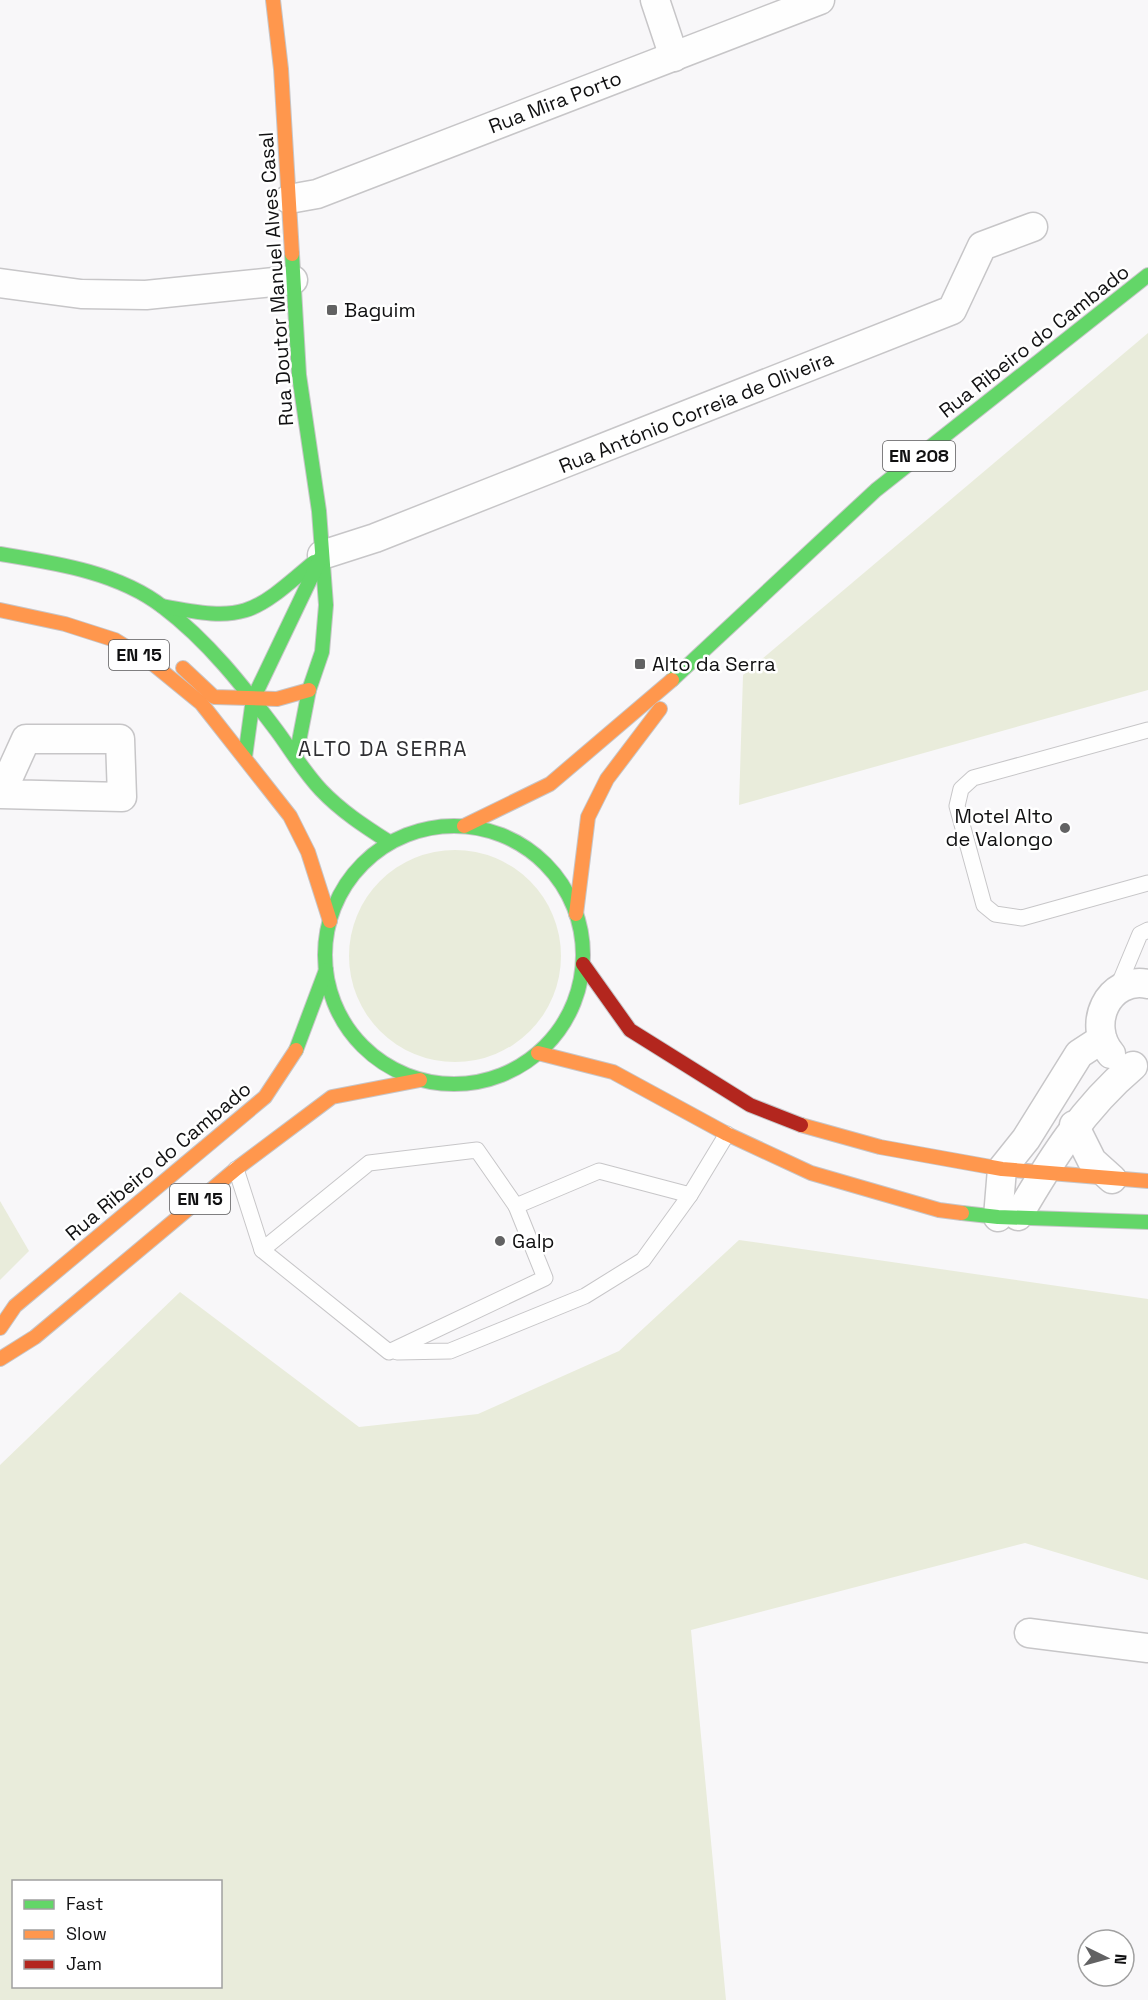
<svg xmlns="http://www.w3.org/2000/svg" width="1148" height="2000" font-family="'Space Grotesk',sans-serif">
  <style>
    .green { fill: #e9ecdb; fill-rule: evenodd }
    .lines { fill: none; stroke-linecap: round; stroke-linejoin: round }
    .lane-casing { stroke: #c7c6c8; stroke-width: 17 }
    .street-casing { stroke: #c7c6c8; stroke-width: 31 }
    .fast-casing { stroke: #c7c6c8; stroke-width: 16 }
    .slow-casing { stroke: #c7c6c8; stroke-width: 16 }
    .jam-casing { stroke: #c7c6c8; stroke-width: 16 }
    .lane { stroke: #fefefe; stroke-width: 15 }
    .street { stroke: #fefefe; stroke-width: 28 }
    .fast { stroke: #63d668; stroke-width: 14 }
    .slow { stroke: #ff974d; stroke-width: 14 }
    .jam { stroke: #b3261e; stroke-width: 14 }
    .poi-dot { fill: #626263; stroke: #fff; stroke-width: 2 }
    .labels { text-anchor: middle; stroke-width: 5; stroke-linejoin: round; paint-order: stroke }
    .shield { fill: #fff; stroke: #585859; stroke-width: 1.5 }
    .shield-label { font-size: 18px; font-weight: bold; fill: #111112 }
    .street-label { font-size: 20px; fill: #111112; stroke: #fff }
    .poi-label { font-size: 20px; fill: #111112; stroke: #fff; text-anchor: start }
    .neighbourhood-label { font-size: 21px; letter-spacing: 1.5px; fill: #303033; stroke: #fff }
  </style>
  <rect width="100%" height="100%" fill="#f8f7f9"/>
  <g class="green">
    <polygon points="1148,333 1148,690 739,805 743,675"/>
    <circle cx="455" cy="956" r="106"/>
    <polygon points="0,1201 29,1251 0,1280"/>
    <path d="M739,1240l409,59v281l-123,-37 -334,87 35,370h-726v-535l180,-173 179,135 119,-13 141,-63zM14,1882h206v104h-206z"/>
  </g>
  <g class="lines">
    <g class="lane-casing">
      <g id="lane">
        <polyline points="1148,730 973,778 961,789 957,806 984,905 995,914 1022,918 1148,883"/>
        <polyline points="1117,989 1140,934 1148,930"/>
        <polyline points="236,1169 262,1250 389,1352 545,1278 516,1206 599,1171 690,1195 727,1134"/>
        <polyline points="262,1250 369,1163 477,1150 516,1206"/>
        <polyline points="397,1352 450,1351 585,1296 643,1260 690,1195"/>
      </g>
    </g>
    <g class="street-casing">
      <g id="street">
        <polyline points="655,0 674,57"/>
        <polyline points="289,199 317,194 820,0"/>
        <polyline points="0,283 81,294 146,295 293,280"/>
        <polyline points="322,555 375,538 952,310 982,246 1033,227"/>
        <polyline points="0,794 122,797 120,739 26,739 1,794"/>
        <path d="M1111,1054c-25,-29 -3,-78 37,-70"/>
        <polyline points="1074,1125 1092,1161 1112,1179"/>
        <path d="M1018,1216c32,-55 65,-108 115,-150"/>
        <polyline points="998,1217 1002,1169 1026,1139 1079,1054 1102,1039"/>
        <polyline points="1029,1633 1148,1648"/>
      </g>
    </g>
    <g class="fast-casing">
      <g id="fast">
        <polyline points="292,254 299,375 319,511 326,605 322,652 309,690 296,757"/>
        <path d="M0,554c55,9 118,18 163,53 45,34 80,79 114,124 14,19 27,41 44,59 20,21 43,36 68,52"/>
        <path d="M162,606c83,16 89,10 152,-44"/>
        <polyline points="672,680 876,490 1148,275"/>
        <polyline points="245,757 253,699 321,557"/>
        <circle cx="454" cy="955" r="129"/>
        <polyline points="296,1050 326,970"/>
        <polyline points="962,1213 998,1217 1148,1222"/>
      </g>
    </g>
    <g class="slow-casing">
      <g id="slow">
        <polyline points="273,0 281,69 292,254"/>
        <polyline points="0,610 65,624 115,640 152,663 201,703 290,816 308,852 330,921"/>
        <polyline points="183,668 214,697 277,699 309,690"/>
        <polyline points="464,826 550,784 672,680"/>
        <polyline points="576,914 588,817 607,779 660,709"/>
        <polyline points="538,1053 613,1072 727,1134 811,1173 939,1210 962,1213"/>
        <polyline points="801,1125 880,1147 1002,1169 1148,1181"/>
        <polyline points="0,1328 15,1306 265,1097 296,1050"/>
        <polyline points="0,1359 35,1337 236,1169 332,1097 420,1080"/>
      </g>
    </g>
    <g class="jam-casing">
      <polyline id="jam" points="583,964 630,1030 750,1105 801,1125"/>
    </g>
    <use href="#lane" class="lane"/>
    <use href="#street" class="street"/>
    <use href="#fast" class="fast"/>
    <use href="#slow" class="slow"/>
    <use href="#jam" class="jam"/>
  </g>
  <g class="poi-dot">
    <rect x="326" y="304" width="12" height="12" rx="3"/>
    <rect x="634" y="658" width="12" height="12" rx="3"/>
    <circle cx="1065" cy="828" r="6"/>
    <circle cx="500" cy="1241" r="6"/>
  </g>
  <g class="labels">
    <g class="shield">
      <rect x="883" y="441" width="72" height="30" rx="4.5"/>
      <rect x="109" y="640" width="60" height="30" rx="4.5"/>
      <rect x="170" y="1184" width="60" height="30" rx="4.5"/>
    </g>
    <g class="shield-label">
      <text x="919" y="462">EN 208</text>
      <text x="139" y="661">EN 15</text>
      <text x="200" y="1205">EN 15</text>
    </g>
    <g class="street-label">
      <text transform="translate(555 102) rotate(-21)" y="7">Rua Mira Porto</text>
      <text transform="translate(276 279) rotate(-94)" y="7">Rua Doutor Manuel Alves Casal</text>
      <text transform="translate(1034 341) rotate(-38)" y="7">Rua Ribeiro do Cambado</text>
      <text transform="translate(696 412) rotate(-22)" y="7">Rua António Correia de Oliveira</text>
      <text transform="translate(158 1161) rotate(-40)" y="7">Rua Ribeiro do Cambado</text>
    </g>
    <g class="poi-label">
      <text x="344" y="317">Baguim</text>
      <text x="652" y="671">Alto da Serra</text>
      <text x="1053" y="823" text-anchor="end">Motel Alto<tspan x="1053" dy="23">de Valongo</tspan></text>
      <text x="512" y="1248">Galp</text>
    </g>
    <g class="neighbourhood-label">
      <text x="383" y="756">ALTO DA SERRA</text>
    </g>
  </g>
  <rect x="12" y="1880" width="210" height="108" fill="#ffffff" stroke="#a0a0a0" stroke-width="1.5"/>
  <rect x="24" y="1900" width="30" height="9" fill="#63d668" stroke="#a0a0a0" stroke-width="1.5"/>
  <text x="66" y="1910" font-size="18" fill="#111112">Fast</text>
  <rect x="24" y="1930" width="30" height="9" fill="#ff974d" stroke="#a0a0a0" stroke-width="1.5"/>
  <text x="66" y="1940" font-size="18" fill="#111112">Slow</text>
  <rect x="24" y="1960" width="30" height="9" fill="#b3261e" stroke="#a0a0a0" stroke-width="1.5"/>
  <text x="66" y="1970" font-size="18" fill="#111112">Jam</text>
  <g transform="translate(1106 1958) rotate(95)"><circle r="28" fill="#ffffff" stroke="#a0a0a0" stroke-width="1.5"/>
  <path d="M0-4.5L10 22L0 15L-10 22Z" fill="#626263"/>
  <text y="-9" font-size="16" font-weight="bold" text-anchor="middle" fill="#111112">N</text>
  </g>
</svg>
